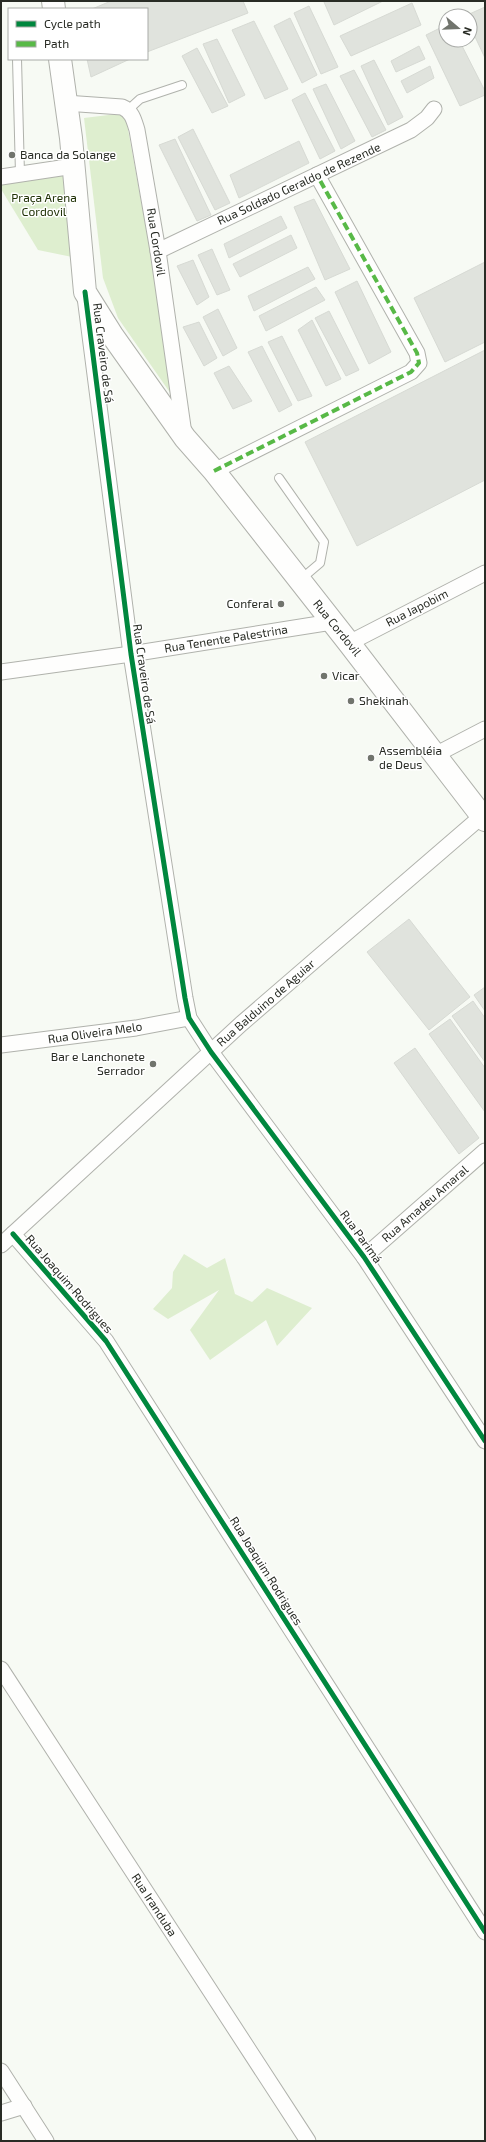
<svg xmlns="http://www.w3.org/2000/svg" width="486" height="2142" font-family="'Exo 2',sans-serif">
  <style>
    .green { fill: #deeecf }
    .building { fill: #e0e3dd; stroke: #d7dad4 }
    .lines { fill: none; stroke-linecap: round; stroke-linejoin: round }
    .lane-casing { stroke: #b0b2ac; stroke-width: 10 }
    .street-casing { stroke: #b0b2ac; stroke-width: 17 }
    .secondary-casing { stroke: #b0b2ac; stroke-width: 24 }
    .lane { stroke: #fefefd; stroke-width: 8 }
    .street { stroke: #fefefd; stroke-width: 15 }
    .secondary { stroke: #fefefd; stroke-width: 22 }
    .quiet { stroke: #58b947; stroke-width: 4; stroke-dasharray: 8 4; stroke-linecap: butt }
    .cycleway-casing { stroke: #fff; stroke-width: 8 }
    .cycleway { stroke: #00873e; stroke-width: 5 }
    .poi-dot { fill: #71746d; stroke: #fff; stroke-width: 1.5 }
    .labels { text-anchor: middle; stroke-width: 3; stroke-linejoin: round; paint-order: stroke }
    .poi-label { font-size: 12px; fill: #292c25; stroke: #fff; text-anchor: start }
    .street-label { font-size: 12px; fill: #292c25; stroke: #fff }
    .park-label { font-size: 12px; fill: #203206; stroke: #fff }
  </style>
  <rect width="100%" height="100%" fill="#f7faf4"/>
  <g class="green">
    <polygon points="125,113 151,256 171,394 118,318 103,278 84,118"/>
    <polygon points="69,172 77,258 38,250 1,189 1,182"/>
    <polygon points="184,1254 207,1268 225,1258 235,1294 252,1302 267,1288 312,1308 277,1346 266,1320 210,1360 190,1330 219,1290 168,1319 153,1309 172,1288 173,1272"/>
  </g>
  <g class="building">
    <polygon points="111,1 243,1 248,13 147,52 147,9 92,9"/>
    <polygon points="326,1 383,1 334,25 324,2"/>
    <polygon points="412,3 421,25 351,56 340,36"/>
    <polygon points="309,6 338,67 321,74 294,13"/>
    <polygon points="485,7 485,58 470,26 470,16 465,16"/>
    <polygon points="290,18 317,75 302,83 274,26"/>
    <polygon points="254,21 288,89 265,99 232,30"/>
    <polygon points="446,25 446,40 459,40 485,91 485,95 460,106 426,35"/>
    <polygon points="217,39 245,95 229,103 203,44"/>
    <polygon points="419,46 425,59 396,72 391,61"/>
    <polygon points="197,48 228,106 212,113 182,56"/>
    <polygon points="87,59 130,59 91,77"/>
    <polygon points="374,60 403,117 388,125 361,66"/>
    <polygon points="430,66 434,78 407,93 401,81"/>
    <polygon points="354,70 386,130 372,137 340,76"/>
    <polygon points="326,84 355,141 341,149 313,89"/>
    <polygon points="305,93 335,151 320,159 292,100"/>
    <polygon points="193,129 230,203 215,210 178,137"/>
    <polygon points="175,139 211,215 197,221 159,145"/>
    <polygon points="299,141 309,163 239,198 230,175"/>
    <polygon points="314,199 350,269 325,280 294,207"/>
    <polygon points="281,216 287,228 229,258 224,244"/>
    <polygon points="291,235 297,248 240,277 233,264"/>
    <polygon points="212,249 230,290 217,295 198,255"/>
    <polygon points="193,260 209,297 197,305 177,266"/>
    <polygon points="485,262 485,342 445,362 414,298"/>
    <polygon points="308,267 315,279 254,311 248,296"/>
    <polygon points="357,281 391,352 369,364 335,292"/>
    <polygon points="316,287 325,300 266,331 259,316"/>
    <polygon points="218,309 237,348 223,356 203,317"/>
    <polygon points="329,311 359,370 346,376 315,318"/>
    <polygon points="312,320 341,379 326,386 298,330"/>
    <polygon points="199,322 217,358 204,366 183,327"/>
    <polygon points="282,336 312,396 298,401 268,342"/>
    <polygon points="262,346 292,405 279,412 248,352"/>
    <polygon points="485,350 485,480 357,546 305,442"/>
    <polygon points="229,366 252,401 233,409 214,373"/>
    <polygon points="409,919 470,997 429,1030 367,952"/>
    <polygon points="485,987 485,1011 474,995"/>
    <polygon points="473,1001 485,1018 485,1062 452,1016"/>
    <polygon points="450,1019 485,1068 485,1112 429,1034"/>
    <polygon points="415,1048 479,1138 459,1154 394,1063"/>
  </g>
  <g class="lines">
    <g class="lane-casing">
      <g id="lane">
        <polyline points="17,59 20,174"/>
        <polyline points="128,110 140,99 182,85"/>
        <polyline points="279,478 324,542 320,563 300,580"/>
      </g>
    </g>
    <g class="street-casing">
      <g id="street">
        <path d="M65,103l57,4c10,4 12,13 15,23l21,121 26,183"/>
        <polyline points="1,177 74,166"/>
        <polyline points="158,251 411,130 427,118 434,109"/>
        <polyline points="85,297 131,654 185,998 189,1018 211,1052 364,1257 485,1441"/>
        <polyline points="214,471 411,372 419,363 417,353 317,175"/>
        <polyline points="349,643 485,573"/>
        <polyline points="1,672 131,654 332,622"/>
        <polyline points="435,755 485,729"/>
        <polyline points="1,1045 136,1028 189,1018"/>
        <polyline points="13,1234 106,1341 485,1932"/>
        <polyline points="1,1245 241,1024 482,816"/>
        <polyline points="364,1257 485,1151"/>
        <polyline points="1,1669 308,2141"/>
        <polyline points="1,2071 46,2141"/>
        <polyline points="1,2113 24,2106"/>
      </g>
    </g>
    <g class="secondary-casing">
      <g id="secondary">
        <polyline points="53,1 54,9"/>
        <polyline points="60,59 71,138 85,292 112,335 185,438 214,471 349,643 485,820"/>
      </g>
    </g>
    <use href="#lane" class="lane"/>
    <use href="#street" class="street"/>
    <use href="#secondary" class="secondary"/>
    <polyline class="quiet" points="214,471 411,372 419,363 417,353 317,175"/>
    <g class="cycleway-casing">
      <g id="cycleway">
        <polyline points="85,292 131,654 185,998 189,1018 211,1052 364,1257 485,1441"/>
        <polyline points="13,1234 106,1341 485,1932"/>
      </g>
    </g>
    <use href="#cycleway" class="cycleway"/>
  </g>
  <g class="poi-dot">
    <circle cx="12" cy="155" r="4"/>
    <circle cx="281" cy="604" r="4"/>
    <circle cx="324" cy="676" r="4"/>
    <circle cx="351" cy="701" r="4"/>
    <circle cx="371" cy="758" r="4"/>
    <circle cx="153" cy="1064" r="4"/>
  </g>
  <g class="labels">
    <g class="poi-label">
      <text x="20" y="159">Banca da Solange</text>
      <text x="273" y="608" text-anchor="end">Conferal</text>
      <text x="332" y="680">Vicar</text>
      <text x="359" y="705">Shekinah</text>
      <text x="379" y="755">Assembléia<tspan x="379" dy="14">de Deus</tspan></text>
      <text x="145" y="1061" text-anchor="end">Bar e Lanchonete<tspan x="145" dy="14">Serrador</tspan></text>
    </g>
    <g class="street-label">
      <text transform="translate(299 184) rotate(-25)" y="4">Rua Soldado Geraldo de Rezende</text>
      <text transform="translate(156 242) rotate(81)" y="4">Rua Cordovil</text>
      <text transform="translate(103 353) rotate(83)" y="4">Rua Craveiro de Sá</text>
      <text transform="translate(417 608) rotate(-27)" y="4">Rua Japobim</text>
      <text transform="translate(337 628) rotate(51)" y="4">Rua Cordovil</text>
      <text transform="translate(226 639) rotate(-9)" y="4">Rua Tenente Palestrina</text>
      <text transform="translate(144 674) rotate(82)" y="4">Rua Craveiro de Sá</text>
      <text transform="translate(266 1003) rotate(-41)" y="4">Rua Balduino de Aguiar</text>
      <text transform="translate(95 1033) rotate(-8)" y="4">Rua Oliveira Melo</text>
      <text transform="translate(425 1204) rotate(-41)" y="4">Rua Amadeu Amaral</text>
      <text transform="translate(361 1237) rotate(54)" y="4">Rua Parimá</text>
      <text transform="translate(69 1284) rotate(49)" y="4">Rua Joaquim Rodrigues</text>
      <text transform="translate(266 1571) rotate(58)" y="4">Rua Joaquim Rodrigues</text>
      <text transform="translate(154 1905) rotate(57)" y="4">Rua Iranduba</text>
    </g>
    <g class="park-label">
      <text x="44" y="202">Praça Arena<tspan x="44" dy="14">Cordovil</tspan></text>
    </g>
  </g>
  <rect width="486" height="2142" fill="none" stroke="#292c25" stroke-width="4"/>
  <rect x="8" y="8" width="140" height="52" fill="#ffffff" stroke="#a9aba8"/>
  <rect x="16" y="21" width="20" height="6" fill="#00873e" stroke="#a9aba8"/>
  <text x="44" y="28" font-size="12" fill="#292c25">Cycle path</text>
  <rect x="16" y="41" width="20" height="6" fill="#58b947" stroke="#a9aba8"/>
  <text x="44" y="48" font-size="12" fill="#292c25">Path</text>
  <g transform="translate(458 28) rotate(109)"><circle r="19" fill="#ffffff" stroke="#a9aba8"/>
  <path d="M0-3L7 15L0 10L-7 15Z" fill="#71746d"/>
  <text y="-6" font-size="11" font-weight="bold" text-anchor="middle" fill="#292c25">N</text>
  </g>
</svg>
